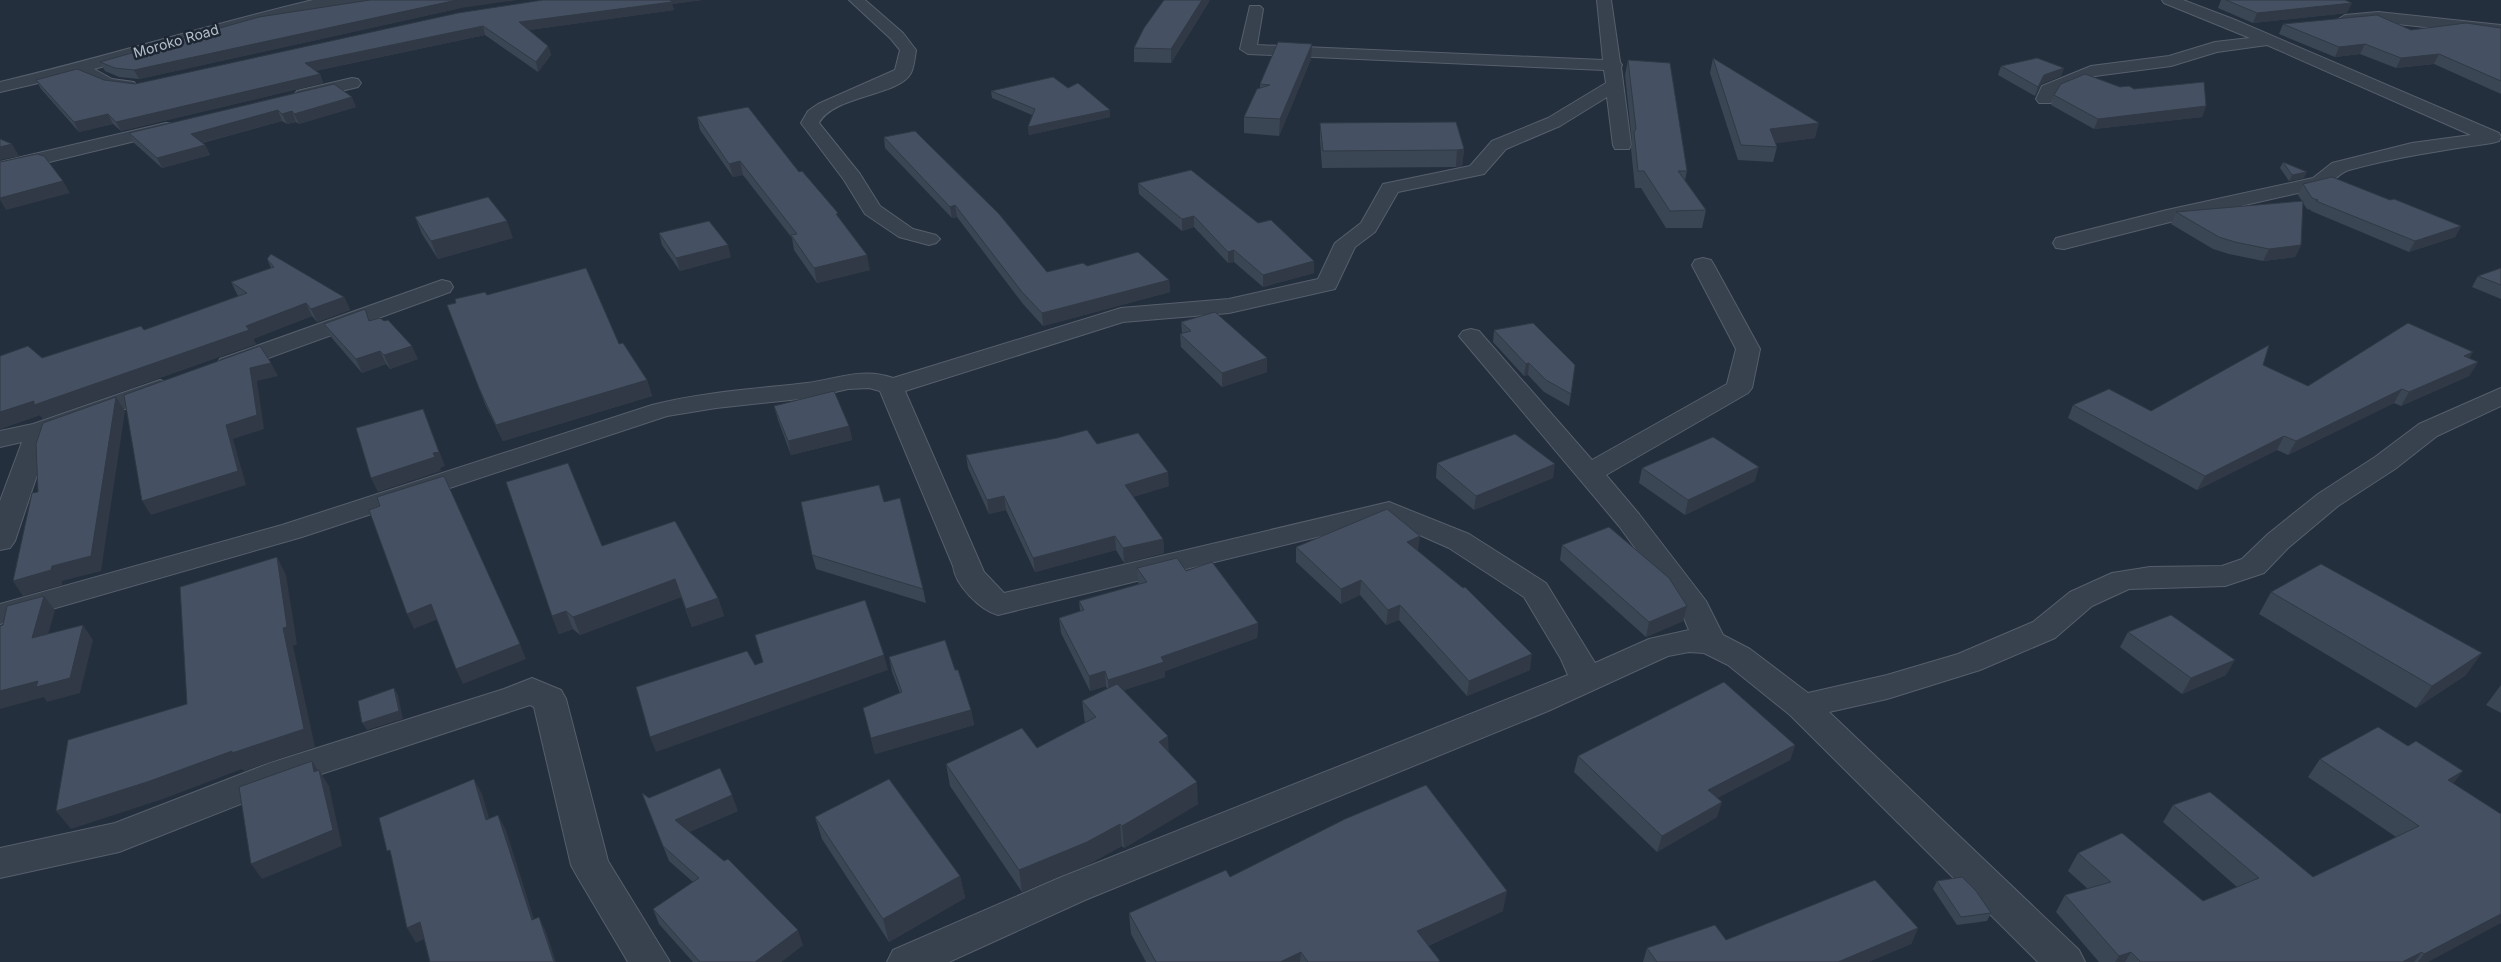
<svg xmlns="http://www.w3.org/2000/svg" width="2501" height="962" font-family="Inter,sans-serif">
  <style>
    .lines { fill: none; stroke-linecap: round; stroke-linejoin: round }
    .minor-casing { stroke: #565f6c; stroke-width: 2 }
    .minor { fill: #38414e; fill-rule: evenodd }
    .wall { fill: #3b4654 }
    .shaded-wall { fill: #303945 }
    .building { fill: #455162; stroke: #303945 }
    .labels { text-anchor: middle; stroke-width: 5; stroke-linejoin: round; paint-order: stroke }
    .far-street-label { font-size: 14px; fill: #b4bcc9; stroke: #1d2633 }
  </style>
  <rect width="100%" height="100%" fill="#242f3e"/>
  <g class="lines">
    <g class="minor-casing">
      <g id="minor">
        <path d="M313,0h83l-7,4 -36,6h-40l-61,14 -158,45 18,10 22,3 3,4 -3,4c-20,5 -40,-7 -57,-16l-77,18v-10c105,-25 208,-57 313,-82z"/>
        <path d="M849,0h16l38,33 13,17c-1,7 -2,17 -5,23 -12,23 -77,22 -92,50l41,51 20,32 33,23 23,6 4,4 -4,4 -7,2 -30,-8 -34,-23 -21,-34 -43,-57 7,-12 10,-7 77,-34 5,-20 -9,-11z"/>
        <path d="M1597,0h14l9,62 2,3 -1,2 10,78 -2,4h-14l-2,-4 -6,-48 -47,29 -54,23 -22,25 -86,18 -23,40 -20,15 -20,42 -106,24 -106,9 -218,69 79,181 20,21 385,-91 80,32 77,49 49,80 54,-24 40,-9 -8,-19 -62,-85 -160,-190 4,-5 8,-2 8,2 113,129 135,-76 9,-35 -44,-84 3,-5 8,-2 8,2 3,5 46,84 -8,39 -4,5 -142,82 33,39 67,87 17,34 27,14 58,44 79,-18 71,-21 75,-32 37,-30 42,-19 38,-6 72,-1 20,-7 26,-25 50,-40 57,-37 44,-33 82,-36v18l-64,30 -42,33 -57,37 -50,42 -24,25 -39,13 -96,3 -37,17 -37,32 -75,32 -93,29 -58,13 250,238 6,12h-47l-248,-247 -62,-50 -24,-12 -15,-1 -21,4 -120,55 -463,189 -136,62h-62l6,-12 166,-72 509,-203 -7,-16 -37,-62 -75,-49 -63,-28 -388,95c-18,-5 -43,-30 -45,-49l-73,-175 -11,-3 -21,1 -39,9 -93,10 -49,8 -365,121 -302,87v-20l282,-79 370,-120c51,-13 103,-16 155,-22 30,-4 56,-16 86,-5l228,-70 108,-9 89,-20 17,-36 26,-20 22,-39 87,-18 22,-25 56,-23 58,-35 -2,-13 -356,-16 -8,-5 10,-43h10l3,3 -6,36 346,15z"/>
        <path d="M2162,0h21l50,19 266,114 2,4 -2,4 -7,2c-48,7 -96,14 -143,27 -11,3 -17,15 -29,18l-150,34 -106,27 -8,-1 -3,-5 3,-5 111,-28 146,-32 19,-15 80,-20 59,-8 -204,-90 -50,7 -46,14 -76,10 -39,17 -5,10h-12l-3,-4 6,-13 49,-20 78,-10 46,-14 35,-4 -86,-35z"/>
        <polygon points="2378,12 2501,25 2501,35 2378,22 2345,25 2337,20 2345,15"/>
        <polygon points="352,78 358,79 361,83 358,87 303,100 297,99 294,95 297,91"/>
        <polygon points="166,123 172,124 175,128 172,132 0,174 0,162"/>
        <polygon points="442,280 450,282 453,287 450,292 238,369 229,371 220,369 217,364 220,359"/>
        <polygon points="160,380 169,383 173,388 169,393 50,436 15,541 10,548 0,550 0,501 22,442 0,447 0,431 33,424"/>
        <polygon points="532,678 561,690 566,699 608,861 670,962 628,962 577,876 571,865 534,707 530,705 294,783 119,852 0,878 0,848 115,823 270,763 504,689"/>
      </g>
    </g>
    <use href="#minor" class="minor"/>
  </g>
  <g class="wall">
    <polygon points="543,0 702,0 672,4 674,10 529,30 548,46 551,55 538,72 485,35 315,71 320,74 323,83 121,131 113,124 79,132 41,89 36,80 104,80 135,84"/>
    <polygon points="1210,0 1171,63 1134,62 1134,48"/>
    <polygon points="2221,0 2345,0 2347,13 2253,23 2218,8"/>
    <polygon points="461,8 139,79 119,77 105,71 100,62"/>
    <polygon points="2283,24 2411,30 2501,28 2501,94 2434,64 2396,68 2360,54 2335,57 2279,34"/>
    <polygon points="1713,58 1815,138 1775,143 1777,147 1773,162 1738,160 1710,73"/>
    <polygon points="1311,59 1279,136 1244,133 1244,117 1260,88 1260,84"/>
    <polygon points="1628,60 1687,171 1685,180 1706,210 1702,228 1666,228 1641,188 1635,188 1631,149 1632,141 1625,75"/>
    <polygon points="2001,66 2064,68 2061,76 2041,84 2035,96 1998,75"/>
    <polygon points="334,84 356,107 299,124 296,122 287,124 282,121 202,143 205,145 210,155 162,168 134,143 129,133"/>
    <polygon points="2120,87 2206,106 2202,117 2094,129 2051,105 2054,95"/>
    <polygon points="991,91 1110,117 1029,135 1028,127 1032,115 992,98"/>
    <polygon points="697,117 799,172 839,218 870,270 817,283 794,250 792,238 743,175 733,177 700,130"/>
    <polygon points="1320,123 1464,149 1462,166 1456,167 1322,168 1320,140"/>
    <polygon points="884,137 1047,272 1087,266 1169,280 1170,292 1043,326 1023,304 957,217 952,218 885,148"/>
    <polygon points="2283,162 2304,178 2289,181 2280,168"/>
    <polygon points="1138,183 1258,223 1314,261 1314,273 1263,287 1234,262 1228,263 1194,227 1182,231 1139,194"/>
    <polygon points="2303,184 2390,200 2461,226 2455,237 2409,252 2311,211 2311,210 2307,209 2303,203 2301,245 2295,257 2263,261 2229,254 2213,249 2171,224 2176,212 2302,201 2298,195"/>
    <polygon points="415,217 513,238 438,259 422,234"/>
    <polygon points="659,233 731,257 680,271 662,245"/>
    <polygon points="267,259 344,297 350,310 317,322 312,316 253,339 256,344 43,419 40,415 0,429 0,356 42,358 144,330 238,296 231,282 271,268"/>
    <polygon points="2501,268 2501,299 2472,287 2478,276"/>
    <polygon points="487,295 619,344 647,380 652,396 503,441 485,404 447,305"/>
    <polygon points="369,321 418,359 390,369 386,364 362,373 331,337 324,324"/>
    <polygon points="1181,322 1267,372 1222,387 1181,347 1180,334 1182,333"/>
    <polygon points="1494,330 1571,394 1569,406 1544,392 1528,375 1524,376 1493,342"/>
    <polygon points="2469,359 2478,362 2469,376 2401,406 2394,403 2288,455 2277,450 2197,490 2068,418 2073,405 2151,411 2263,365 2308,386"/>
    <polygon points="774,406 849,426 852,440 791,455 778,420"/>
    <polygon points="1097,444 1169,486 1133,497 1163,539 1164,553 1124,563 1116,550 1035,572 1006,510 989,514 968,468 966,455"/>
    <polygon points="1437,463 1553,478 1474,510 1436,478"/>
    <polygon points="1642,468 1755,481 1685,515 1639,483"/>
    <polygon points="884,502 923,589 926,603 816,569 812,555"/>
    <polygon points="1562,545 1683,621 1646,637 1560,560"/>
    <polygon points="602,546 718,598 724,616 692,627 681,597 580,635 573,629 559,634 552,616"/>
    <polygon points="1296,547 1418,551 1530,670 1467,696 1399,620 1386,625 1360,595 1341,604 1296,562"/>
    <polygon points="1137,568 1186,571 1258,623 1257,638 1165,671 1165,677 1124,690 1169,752 1198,804 1124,848 1122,846 1089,864 1022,892 950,786 946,764 1037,748 1085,723 1082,701 1107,689 1106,686 1090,691 1061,633 1059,618 1080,611 1079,601 1139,584 1138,583"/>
    <polygon points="2271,592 2466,675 2416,708 2259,614"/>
    <polygon points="2128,632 2226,675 2182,694 2120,647"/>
    <polygon points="889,657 955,670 971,710 974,725 875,754 863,708 900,693 892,672"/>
    <polygon points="2501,685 2501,713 2486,705"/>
    <polygon points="1795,745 1790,760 1717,798 1717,817 1657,852 1574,772 1578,756"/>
    <polygon points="2320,759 2453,783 2428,962 2099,962 2056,912 2065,895 2088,889 2068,871 2078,853 2203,901 2237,887 2163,822 2173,805 2313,877 2396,837 2308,777"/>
    <polygon points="642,793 649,798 738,811 689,832 803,945 781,962 693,962 659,924 653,909 693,882 669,861"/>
    <polygon points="815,817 960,876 965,898 889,942 822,839"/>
    <polygon points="1230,877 1503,911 1428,946 1440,961 1440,962 1146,962 1131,934 1129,913"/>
    <polygon points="1937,881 1991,913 1987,921 1957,925 1933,889"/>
    <polygon points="1918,928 1911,944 1868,962 1643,962 1647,948 1726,940"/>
  </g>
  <g class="shaded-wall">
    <polygon points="457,0 518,0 461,8 139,79 134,70"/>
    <polygon points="669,0 702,0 672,4 674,10 522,31 519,22"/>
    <polygon points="1202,0 1210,0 1171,63 1171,49"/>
    <polygon points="2352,3 2347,13 2253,23 2257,13"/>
    <polygon points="483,26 485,35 309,72 305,63"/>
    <polygon points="1312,44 1311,59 1279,136 1280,119"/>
    <polygon points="2365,44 2360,54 2335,57 2339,47"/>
    <polygon points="548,46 551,55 538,72 536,62"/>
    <polygon points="2439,54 2434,64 2396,68 2401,58"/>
    <polygon points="2064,68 2061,76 2041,84 2035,96 2038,87 2044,75"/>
    <polygon points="320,74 323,83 121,131 116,122"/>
    <polygon points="352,97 356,107 299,124 294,114"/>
    <polygon points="2206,106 2202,117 2094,129 2098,119"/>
    <polygon points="278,110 282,121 196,144 191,134"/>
    <polygon points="1110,110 1110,117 1029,135 1028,127"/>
    <polygon points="292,111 296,122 287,124 282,114"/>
    <polygon points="108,114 113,124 79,132 74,122"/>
    <polygon points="1819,123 1815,138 1766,145 1770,129"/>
    <polygon points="12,144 19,156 0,160 0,147"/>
    <polygon points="205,145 210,155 162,168 157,158"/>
    <polygon points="1464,149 1462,166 1456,167 1457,150"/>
    <polygon points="740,161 743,175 733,177 729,164"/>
    <polygon points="2307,172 2304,178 2289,181 2292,175"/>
    <polygon points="63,181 70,193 6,210 0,200 0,198"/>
    <polygon points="955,205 957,217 952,218 950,207"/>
    <polygon points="1194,216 1194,227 1182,231 1182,219"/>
    <polygon points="507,221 513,238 438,259 431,241"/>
    <polygon points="2461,226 2455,237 2409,252 2415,241"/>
    <polygon points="728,245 731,257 680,271 676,258"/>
    <polygon points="2301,245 2295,257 2263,261 2269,249"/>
    <polygon points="1234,250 1234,262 1228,263 1228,252"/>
    <polygon points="867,255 870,270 817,283 814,268"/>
    <polygon points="1314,261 1314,273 1263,287 1263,275"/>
    <polygon points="1169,280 1170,292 1043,326 1042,313"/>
    <polygon points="344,297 350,310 317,322 311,309"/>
    <polygon points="306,303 312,316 253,339 256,344 43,419 40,415 0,429 0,412 246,326"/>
    <polygon points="412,346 418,359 390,369 384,355"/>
    <polygon points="380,351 386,364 362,373 356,359"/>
    <polygon points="2473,352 2465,366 2464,356"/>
    <polygon points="1267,358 1267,372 1222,387 1222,373"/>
    <polygon points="2478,362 2469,376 2401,406 2409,392"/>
    <polygon points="271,363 278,376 257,381 264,429 233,439 246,485 151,515 142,501 250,368"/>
    <polygon points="1529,363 1528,375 1524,376 1526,364"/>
    <polygon points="647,380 652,396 503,441 496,425"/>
    <polygon points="2402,389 2394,403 2288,455 2296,441"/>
    <polygon points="116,397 125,411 101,571 62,581 62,585 23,596 13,581"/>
    <polygon points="423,409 445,466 440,468 441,471 378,492 371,478 433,453"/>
    <polygon points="849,426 852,440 791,455 788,441"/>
    <polygon points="2284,436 2277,450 2197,490 2205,476"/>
    <polygon points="1555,464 1553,478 1474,510 1476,496"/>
    <polygon points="1759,467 1755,481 1685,515 1688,500"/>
    <polygon points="1168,472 1169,486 1126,499 1125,485"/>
    <polygon points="1004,496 1006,510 989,514 987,500"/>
    <polygon points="1115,536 1116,550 1035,572 1033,558"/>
    <polygon points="1420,536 1418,551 1407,542"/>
    <polygon points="1163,539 1164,553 1124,563 1123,548"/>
    <polygon points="277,557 286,575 297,644 293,646 315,747 244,771 242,769 163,799 71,829 56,811 283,628"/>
    <polygon points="675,579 681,597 580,635 573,617"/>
    <polygon points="1361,580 1360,595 1341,604 1341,589"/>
    <polygon points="44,596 55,610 43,653 32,638"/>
    <polygon points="718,598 724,616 692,627 686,609"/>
    <polygon points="431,604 438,619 414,629 407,614"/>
    <polygon points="1400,605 1399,620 1386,625 1388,610"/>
    <polygon points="1687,606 1683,621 1646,637 1649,622"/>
    <polygon points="566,611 573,629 559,634 552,616"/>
    <polygon points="1258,623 1257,638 1165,671 1165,677 1109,695 1108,680 1161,657"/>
    <polygon points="83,625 93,640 80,693 47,702 44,697 0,709 0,691 38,681"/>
    <polygon points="520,644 526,659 463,684 456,669"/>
    <polygon points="2482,653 2466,675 2416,708 2432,686"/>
    <polygon points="1532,654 1530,670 1467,696 1469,681"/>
    <polygon points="884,655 888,670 656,752 650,737"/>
    <polygon points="2235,660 2226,675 2182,694 2191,678"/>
    <polygon points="1105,671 1106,686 1090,691 1089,676"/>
    <polygon points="394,688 398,695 403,719 367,730 362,723"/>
    <polygon points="971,710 974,725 875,754 871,738"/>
    <polygon points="1168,736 1169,758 1159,742"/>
    <polygon points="1795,745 1790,760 1704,805 1708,790"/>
    <polygon points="312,761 321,775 319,770 329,786 342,846 262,879 251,864 314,772"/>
    <polygon points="2463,771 2450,788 2448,780"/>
    <polygon points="474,779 482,794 494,835 486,820"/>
    <polygon points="1197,782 1198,804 1124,848 1122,826"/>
    <polygon points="732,795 738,811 681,835 675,820"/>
    <polygon points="1722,802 1717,817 1657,852 1662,836"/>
    <polygon points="498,815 506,830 539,935 532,920"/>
    <polygon points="1120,824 1122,846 1089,864 1022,892 1019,870"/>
    <polygon points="960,876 965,898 889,942 883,919"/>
    <polygon points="1507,891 1503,911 1414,952 1417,931"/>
    <polygon points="2501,914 2501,923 2428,962 2418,962 2424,954"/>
    <polygon points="539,917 546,932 556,962 554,962"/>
    <polygon points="420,922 429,937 416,943 407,928"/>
    <polygon points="1918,928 1911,944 1868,962 1838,962"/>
    <polygon points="798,930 803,945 781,962 755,962"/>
    <polygon points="1301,952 1300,962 1280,962"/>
    <polygon points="2131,952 2125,962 2115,962 2119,956"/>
    <polygon points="2422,952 2414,962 2402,962"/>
  </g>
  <g class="building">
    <polygon points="370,0 457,0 134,70 115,68 100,62 259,17"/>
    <polygon points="543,0 670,0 672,2 519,22 548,46 536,62 483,26 305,63 320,74 116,122 108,114 74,122 36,80 77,69 104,80 135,84 458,13"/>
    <polygon points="1164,0 1202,0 1171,49 1134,48 1144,28"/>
    <polygon points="2226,0 2345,0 2352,3 2257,13"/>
    <polygon points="2377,15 2411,30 2466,23 2501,28 2501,81 2439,54 2401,58 2365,44 2339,47 2283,24"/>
    <polygon points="1278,42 1312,44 1280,119 1244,117 1257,89 1270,85 1260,84"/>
    <polygon points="1713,58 1819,123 1770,129 1777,147 1741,145"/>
    <polygon points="2037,58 2064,68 2044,75 2038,87 2001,66"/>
    <polygon points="1628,60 1670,63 1687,171 1678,171 1706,210 1670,211 1644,171 1638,171 1634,132 1636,129"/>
    <polygon points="2085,74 2120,87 2129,86 2134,89 2204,82 2206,106 2098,119 2054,95 2061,84"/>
    <polygon points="1053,77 1068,88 1078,83 1110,110 1028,127 1035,109 991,91"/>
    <polygon points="334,84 352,97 294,114 292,111 282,114 278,110 191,134 205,145 157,158 129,133"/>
    <polygon points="748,107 799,172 802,171 838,213 836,214 867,255 814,268 791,235 797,234 740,161 729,164 697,117"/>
    <polygon points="1456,122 1464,149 1457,150 1323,151 1320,123"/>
    <polygon points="915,131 999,214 1047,272 1083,263 1087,266 1138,252 1169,280 1042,313 1022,292 955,205 950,207 884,137"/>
    <polygon points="0,139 12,144 0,147"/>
    <polygon points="37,154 44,156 63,181 0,198 0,162"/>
    <polygon points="2283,162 2307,172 2292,175"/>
    <polygon points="1191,170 1258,223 1271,220 1314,261 1263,275 1234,250 1228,252 1194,216 1182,219 1138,183"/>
    <polygon points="2332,177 2390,200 2394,199 2461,226 2415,241 2316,201 2318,200 2312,198 2303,184"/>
    <polygon points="488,197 507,221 431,241 415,217"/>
    <polygon points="2303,201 2301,245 2269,249 2235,242 2219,237 2176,212"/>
    <polygon points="709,221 728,245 676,258 659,233"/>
    <polygon points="271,254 344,297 311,309 306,303 246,326 249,330 34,405 34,401 0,412 0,356 28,346 42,358 141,326 144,330 247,293 231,282 274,267 267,259"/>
    <polygon points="586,268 619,344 623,343 647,380 496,425 479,388 447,305 456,303 455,299 485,292 487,295"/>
    <polygon points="2501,268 2501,285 2478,276"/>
    <polygon points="365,309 369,321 380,318 384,321 388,320 412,346 384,355 380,351 356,359 324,324"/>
    <polygon points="1215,312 1267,358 1222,373 1180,334 1191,331 1181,322"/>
    <polygon points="1533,323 1575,365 1571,394 1546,380 1529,363 1526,364 1494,330"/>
    <polygon points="2408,323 2473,352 2464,356 2478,362 2409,392 2402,389 2296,441 2284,436 2205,476 2073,405 2109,389 2151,411 2269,345 2263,365 2308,386"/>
    <polygon points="260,346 271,363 250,368 257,415 226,425 238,471 142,501 124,395"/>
    <polygon points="834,391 849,426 788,441 774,406"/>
    <polygon points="116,397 91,556 52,566 51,570 13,581 32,493 38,492 36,444 43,423"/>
    <polygon points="423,409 439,452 433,453 435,457 371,478 356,428"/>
    <polygon points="1087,430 1097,444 1138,433 1168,472 1125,485 1163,539 1123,548 1115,536 1033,558 1004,496 987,500 966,455 1057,438"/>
    <polygon points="1515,434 1555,464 1476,496 1437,463"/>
    <polygon points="1713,437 1759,467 1688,500 1642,468"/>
    <polygon points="568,463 602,546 675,521 718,598 686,609 675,579 573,617 566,611 552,616 506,482"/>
    <polygon points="444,476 520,644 456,669 431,604 407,614 369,510 380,506 377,497"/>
    <polygon points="879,485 884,502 900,498 923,589 812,555 801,502"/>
    <polygon points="1387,509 1420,536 1407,542 1463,588 1465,587 1532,654 1469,681 1400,605 1388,610 1361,580 1341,589 1296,547"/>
    <polygon points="1609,527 1669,578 1687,606 1649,622 1562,545"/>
    <polygon points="277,557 287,627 283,628 304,729 232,753 232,751 150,781 56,811 68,740 187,704 180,587"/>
    <polygon points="1177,558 1186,571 1212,562 1258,623 1161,657 1164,662 1108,680 1105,671 1089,676 1059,618 1084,610 1079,601 1147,582 1137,568"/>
    <polygon points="2321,564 2482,653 2432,686 2271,592"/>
    <polygon points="44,596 32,638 83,625 70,678 36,687 38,681 0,691 0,626 3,625 7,606"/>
    <polygon points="865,600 884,655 650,737 636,687 747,651 755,665 763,662 755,635"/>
    <polygon points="2171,615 2235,660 2191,678 2128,632"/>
    <polygon points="945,640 955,670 958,670 971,710 871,738 863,708 902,692 889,657"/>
    <polygon points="1724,682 1795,745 1708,790 1722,802 1662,836 1578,756"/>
    <polygon points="1117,684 1168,736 1159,742 1197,782 1122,826 1120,824 1087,842 1019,870 946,764 1022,728 1037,748 1096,717 1082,701"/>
    <polygon points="394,688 399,711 362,723 358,701"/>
    <polygon points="2378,727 2408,746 2416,741 2463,771 2448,780 2501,814 2501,914 2424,954 2422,952 2402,962 2141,962 2131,952 2119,956 2065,895 2111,882 2078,853 2122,833 2203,901 2259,878 2173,805 2210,792 2313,877 2419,826 2320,759"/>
    <polygon points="312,761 314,772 319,770 333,830 251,864 239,787"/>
    <polygon points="720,768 732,795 675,820 724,861 728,859 798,930 755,962 700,962 653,909 699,878 663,846 642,793 649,798"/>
    <polygon points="474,779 486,820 498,815 532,920 539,917 554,962 430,962 420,922 407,928 390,850 387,851 379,818"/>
    <polygon points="889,779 960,876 883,919 815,817"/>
    <polygon points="1426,785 1507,891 1417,931 1440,961 1438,962 1308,962 1301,952 1280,962 1156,962 1129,913 1226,870 1230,877 1345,819"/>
    <polygon points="1962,877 1976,891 1991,913 1961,917 1937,881"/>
    <polygon points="1875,880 1918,928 1838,962 1657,962 1647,948 1715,925 1726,940"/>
  </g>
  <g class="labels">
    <g class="far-street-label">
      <text transform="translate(176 41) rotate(-16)" y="5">Moroko Road</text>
    </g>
  </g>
</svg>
